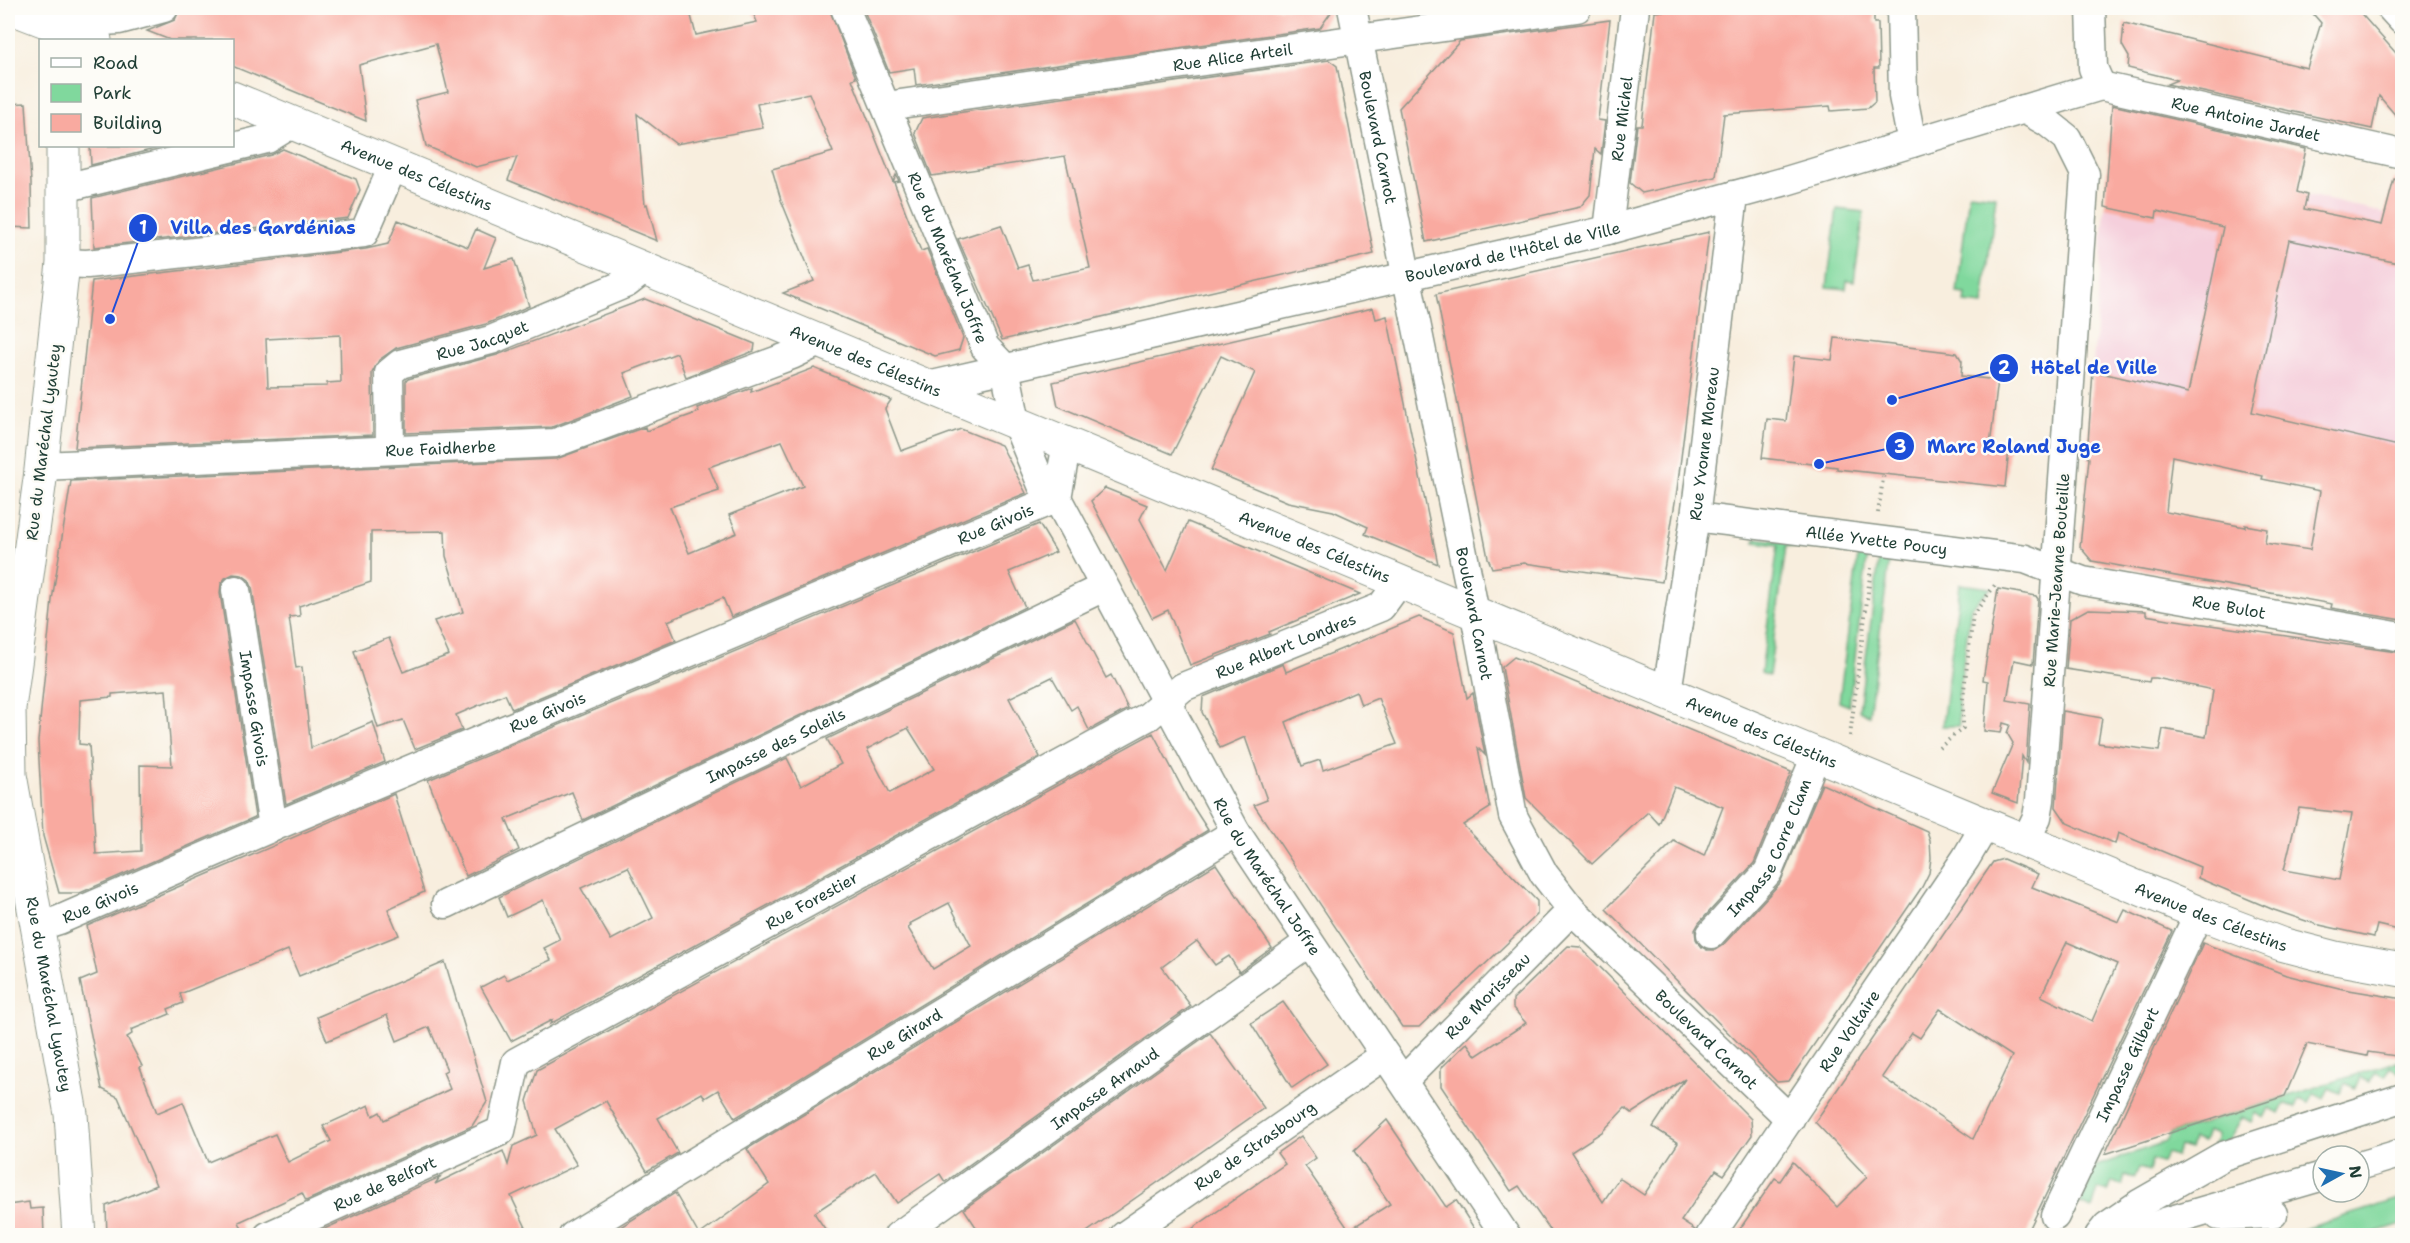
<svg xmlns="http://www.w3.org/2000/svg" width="2410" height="1243" font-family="'Shantell Sans',sans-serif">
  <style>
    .built { fill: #f5cfdc }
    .green { fill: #80d89d; stroke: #508a68; stroke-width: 1.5 }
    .building { fill: #f9aaa0; fill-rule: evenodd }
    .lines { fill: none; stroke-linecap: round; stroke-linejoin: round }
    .minor-casing { stroke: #8c9689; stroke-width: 31 }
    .major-casing { stroke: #8c9689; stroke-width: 35 }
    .path { stroke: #8c9689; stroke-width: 4; stroke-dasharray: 1.5 4.5; stroke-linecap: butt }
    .minor { stroke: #fff; stroke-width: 28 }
    .major { stroke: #fff; stroke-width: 33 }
    .labels { text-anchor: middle; stroke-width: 5; stroke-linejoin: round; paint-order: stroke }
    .street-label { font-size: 16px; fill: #1f3d34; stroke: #fdfcf7 }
    .leader { fill: none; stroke: #1d4ed8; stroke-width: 2 }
    .callout-dot { fill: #1d4ed8; stroke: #fdfcf7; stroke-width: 2 }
    .mark-label { font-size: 18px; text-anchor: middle; font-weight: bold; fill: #fff }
    .callout-label { font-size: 18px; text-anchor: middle; font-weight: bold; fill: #1d4ed8; stroke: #fdfcf7; stroke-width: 5; stroke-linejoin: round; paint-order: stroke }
  </style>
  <rect width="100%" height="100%" fill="#fdfcf7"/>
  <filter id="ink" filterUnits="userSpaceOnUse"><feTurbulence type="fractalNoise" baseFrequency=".0167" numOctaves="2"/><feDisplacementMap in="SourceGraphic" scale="12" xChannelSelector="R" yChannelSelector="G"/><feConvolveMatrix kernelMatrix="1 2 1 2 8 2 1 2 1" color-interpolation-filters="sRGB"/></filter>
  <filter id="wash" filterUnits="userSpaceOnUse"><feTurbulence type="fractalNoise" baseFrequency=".008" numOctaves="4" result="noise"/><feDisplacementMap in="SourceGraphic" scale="24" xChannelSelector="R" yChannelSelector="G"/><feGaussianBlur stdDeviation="1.35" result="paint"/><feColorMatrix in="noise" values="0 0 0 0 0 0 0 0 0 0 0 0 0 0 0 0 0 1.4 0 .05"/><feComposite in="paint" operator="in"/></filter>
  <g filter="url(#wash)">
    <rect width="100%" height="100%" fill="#f8eede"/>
    <polygon class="built" points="2292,191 2402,218 2402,485 2089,418 2105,207 2155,218 2157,211"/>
    <g class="green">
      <polygon points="1969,193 1996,196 1983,305 1965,303 1966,294 1957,293"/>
      <polygon points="1837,209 1864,212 1854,281 1847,280 1846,289 1827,287"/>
      <polygon points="1756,538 1810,545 1809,549 1786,546 1769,676 1761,673 1778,545 1755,542"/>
      <polygon points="1836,547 1868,551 1849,706 1839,702 1858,555 1835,551"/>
      <polygon points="1880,553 1914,557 1913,560 1890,557 1869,715 1859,710"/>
      <polygon points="1960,584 1991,588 1971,607 1958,700 1959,726 1942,726"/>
      <polygon points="2402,1060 2400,1072 2391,1067 2385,1077 2376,1072 2370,1082 2360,1077 2355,1088 2345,1083 2340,1093 2329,1088 2324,1098 2314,1093 2309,1103 2299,1099 2295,1108 2285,1103 2280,1113 2269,1108 2264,1118 2255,1113 2251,1122 2242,1117 2226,1146 2212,1153 2217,1135 2207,1131 2203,1142 2193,1139 2190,1149 2179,1146 2176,1156 2166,1153 2162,1163 2152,1160 2149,1171 2139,1168 2135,1178 2125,1175 2122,1185 2112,1182 2108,1192 2098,1189 2092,1209 2080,1204 2096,1166 2165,1142 2169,1134"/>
      <polygon points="2402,1198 2402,1224 2367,1235 2286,1235"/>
    </g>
    <g id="blocks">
      <g class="building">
        <polygon points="180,8 689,8 696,35 757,22 751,8 829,8 856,78 852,79 893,182 896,175 899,181 894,182 921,251 927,249 963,338 959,350 935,356 783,293 814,281 781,200 772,169 833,152 809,93 757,104 763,128 676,144 637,114 645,205 647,204 657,241 508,180 517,157 476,167 426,146 415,100 448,92 436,44 359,65 366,121 232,66 232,40 170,40 147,31 175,20"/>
        <polygon points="863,8 1334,8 1320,28 916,85 914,68 889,72"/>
        <polygon points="1688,8 1874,8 1874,23 1878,23 1879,68 1874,68 1875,102 1868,108 1831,111 1830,106 1724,114 1716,177 1642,193 1630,183 1637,125 1642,125 1655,12"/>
        <polygon points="2308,8 2356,8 2403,61 2403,124 2379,96 2372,129 2167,84 2177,80 2128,68 2129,57 2122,45 2124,23 2307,68 2321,23"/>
        <polygon points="1610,20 1598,120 1605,121 1601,154 1595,149 1590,195 1580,207 1426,242 1399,108 1460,41"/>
        <polygon points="1329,60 1337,66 1374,254 1002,340 958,239 1001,225 1018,268 1028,265 1033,280 1090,268 1065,156 932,176 915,133 922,118"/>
        <polygon points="26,103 31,183 32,228 8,227 8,104"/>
        <path d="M2112,105l194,44 -9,43 10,3 -3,14 78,16 12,-46 9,1v84l-114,-24 -37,172 151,35v173l-72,-12 1,-4 -240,-43 -12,-14 9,-89 -2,-1 6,-86 95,22 35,-166 -66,-16 -1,7 -51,-11zM2172,456l91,20 -1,3 58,12 -10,59 -45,-7 2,-14 -22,-4v2l-79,-15z"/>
        <polygon points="90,146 157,146 158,148 91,165"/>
        <polygon points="283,149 356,179 360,190 348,218 94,247 92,198 271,155"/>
        <path d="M398,220l70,27 8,-18 20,9 -12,30 30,-9 15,47 -43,18 -90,24 -17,12 -7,13 1,62 -298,13 17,-167 274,-32 22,-5zM340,335l1,47 -14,1v3l-59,1 -2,-48z"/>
        <polygon points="1709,232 1677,490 1662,582 1524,563 1492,568 1488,558 1436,294"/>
        <polygon points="645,299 755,344 754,351 686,377 677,353 624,373 633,396 552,427 406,433 406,381 408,379 497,355"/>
        <polygon points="1373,308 1376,319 1387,316 1438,564 1365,534 1368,527 1333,511 1288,502 1211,470 1255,372 1221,356 1172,454 1058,406 1053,382"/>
        <polygon points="1835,338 1957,353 1962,361 1961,376 1998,380 1990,446 2009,449 2005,487 1837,469 1837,467 1762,458 1767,419 1786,421 1794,356 1832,360"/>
        <path d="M814,368l77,32 -6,9 16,42 60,-22 40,16 25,48 -295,124 -8,-19 -55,23 8,19 -164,69 -7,-15 -49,21 6,15 -47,19 -12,-29 -25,8 -24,-77 35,-13 14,34 46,-17 -15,-34 29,-9 -17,-56 -1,-25 -74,1v50l-72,24 1,10 -11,1 7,51 6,-1 9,81 62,-26 12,40 -99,42 -34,-217 -3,-7 -7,-5 -9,-1 -8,4 -4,6 -1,9 35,224 -175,76h-21l-16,-57 -5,-95 14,-141 19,-119 485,-22 89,-32 1,4 53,-19 -2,-4 55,-20 -1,4zM782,441l21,45 -74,29 8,18 -48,20 -19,-46 49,-16 -10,-24zM166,690l6,76 -32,-1 1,86 -45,3 -7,-109 -10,-1 1,-44 32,-3v-3z"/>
        <polygon points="1105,488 1147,505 1140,519 1167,570 1188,522 1360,594 1269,632 1270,634 1190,665 1168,610 1152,618 1091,501"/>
        <polygon points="1039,524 1056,552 1009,572 1025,607 583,820 572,792 506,819 519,850 466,876 428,780"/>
        <polygon points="1998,589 2036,596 2038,599 2033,664 2014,660 2007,700 2030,704 2026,763 2022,756 2018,803 1992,793 2013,743 2007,733 2010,725 2003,723 2001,733 1984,731 1988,681 1983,680"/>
        <path d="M2088,609l58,2v4l23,4 234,34v278l-26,-6 -3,12 -59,-13 -41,-14 -76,-32 2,-11 -82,-34 -3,11 -48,-21 -11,-16 7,-96 39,7 -4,25 61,8 4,-22 43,8 7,-47 -57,-12h-6l-1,4 -83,-13 4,-50zM2299,808l53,6 -13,66 -55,-10z"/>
        <path d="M1419,617l35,15 13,66 6,-5 12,62 -7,-7 12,60 -27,17 74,76v14l-118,112h-17l-148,-222 13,-5 -22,-63 -25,11 -18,-36 1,-15 80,-33 3,8zM1356,691l5,14 17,-7 19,46 -74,26 -3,-10 -18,6 -16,-44z"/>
        <path d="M1075,619l31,59 5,-3 17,34 -39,21 -12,-24 -6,4 -19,-33 -43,21 31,59 -490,267 2,-4 -41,21 -30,-54 23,-12 3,5 44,-20 -7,-12 16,-8 -17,-40 -36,17 -8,-20 288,-139 14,28 40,-22 -14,-25zM908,728l26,41 -44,24 -23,-44zM628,867l25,51 -42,22 -30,-52z"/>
        <polygon points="1514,657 1791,772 1754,863 1699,923 1695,930 1696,939 1700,946 1707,950 1715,950 1723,945 1780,883 1822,784 1927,831 1930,840 1931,858 1929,873 1922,887 1789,1081 1777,1082 1606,909 1674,841 1704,856 1723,807 1674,787 1659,824 1648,812 1592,864 1526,798 1502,667"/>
        <path d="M1153,733l35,66 20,31 -473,288 -17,-28 -13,8 -3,-5 -44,25 20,35 -31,18 -41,-70 -51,28 22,36 -66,31 19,40h-208l-2,-5 120,-54 -5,7 68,-33 5,14 5,-19 24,-11 -10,-34 10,-31zM949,903l22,43 -38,23 -25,-41 3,-2 -2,-2z"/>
        <polygon points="394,794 424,892 388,909 399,935 299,976 288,950 180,994 183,1003 168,1009 170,1014 131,1030 132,1034 127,1037 142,1066 140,1067 157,1113 183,1102 208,1162 275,1134 288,1162 331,1141 323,1126 369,1105 373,1116 380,1112 384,1120 450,1089 443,1072 447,1070 429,1027 397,1041 387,1015 327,1041 317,1017 445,962 487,1102 472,1126 306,1201 302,1193 239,1222 245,1236 107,1236 106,1206 156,1185 118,1097 102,1089 80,981 97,974 87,926"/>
        <path d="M2003,859l35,15 -6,13 87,35 6,-12 47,21 -146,305h-291l40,-58 5,3 13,-19 44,45 30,-30 -52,-55 178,-260zM2067,942l50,22 -25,57 -51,-25zM1940,1009l72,47 -39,83 -91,-62 30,-44 8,5z"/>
        <polygon points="1216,864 1272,948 1239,972 1229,956 1215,965 1197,941 1162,967 1191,1006 945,1182 940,1174 897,1203 876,1172 814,1213 830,1236 606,1236 675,1193 699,1235 769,1184 747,1149"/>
        <polygon points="2203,943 2286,975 2343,989 2403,999 2403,1057 2368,1052 2367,1056 2307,1044 2285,1096 2105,1154"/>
        <path d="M1568,946l12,1 171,172 1,16 -28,40 -8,-5 -35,51 14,9 -1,6h-140l-35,-50 -8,5 -70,-105v-18l26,-25 9,13 50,-33 -13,-15v-9zM1685,1079l-32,48 25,16 -34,52 -25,-17 -16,24 -32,-50 31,-20 23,-24 7,5z"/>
        <polygon points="1283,1002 1327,1064 1292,1088 1251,1023"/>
        <polygon points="1210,1033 1264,1108 1081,1236 982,1236 964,1209"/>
        <polygon points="1387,1120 1446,1207 1456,1200 1479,1236 1182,1236 1285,1164 1277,1153 1301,1136 1316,1158 1305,1166 1349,1230 1390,1204 1354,1151"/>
        <polygon points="29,1202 30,1209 43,1208 44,1236 8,1236 8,1205"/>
      </g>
    </g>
  </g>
  <g filter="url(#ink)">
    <use href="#blocks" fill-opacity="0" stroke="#8c9689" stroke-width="1.5"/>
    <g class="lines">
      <g class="minor-casing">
        <g id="minor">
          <path id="s1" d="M845,8l140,339 20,21 11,54 26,63 15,13 179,334 270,404"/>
          <path id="s2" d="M1352,8l119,585 42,223 31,58 28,36 218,209"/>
          <polyline points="1901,8 1903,96 1912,143"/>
          <polyline points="2091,8 2093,68 2101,86"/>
          <polyline points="2391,8 2402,20"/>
          <polyline points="56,24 119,20 164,8"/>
          <path id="s3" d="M886,106l691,-98"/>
          <polyline points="2024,109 2047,122 2067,138 2085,174 2040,800 2037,817 2026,840"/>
          <polyline points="64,188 267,139 293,123"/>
          <path id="s4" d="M1608,230l27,-222"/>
          <polyline points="63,263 87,264 364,233 394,164"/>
          <path id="s5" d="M928,386l680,-156 178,-49 315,-95 301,68"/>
          <path id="s6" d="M390,450l-1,-77 11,-9 91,-24 136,-57 18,-14"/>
          <path id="s7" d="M42,466l513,-23 237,-88 29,-14"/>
          <polyline points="1057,498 1067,443"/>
          <path id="s8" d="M1695,517l330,42 58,22 319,56"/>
          <path id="s9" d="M236,590l37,237"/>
          <path id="s10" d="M1667,691l28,-174 39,-322"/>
          <path id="s11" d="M446,904l658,-317"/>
          <path id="s12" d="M37,927l22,-7 214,-93 784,-329"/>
          <path id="s13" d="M1711,934l57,-62 49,-119"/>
          <path id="s14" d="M1403,1081l169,-171"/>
          <polyline points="2359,1166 2402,1153"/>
          <path id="s15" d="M2055,1216l144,-303"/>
          <polyline points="2219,1216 2273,1214"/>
          <path id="s16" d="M268,1236l233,-105 15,-69 633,-346 34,-29 198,-80 19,-26"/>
          <path id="s17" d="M573,1236l663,-404"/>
          <path id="s18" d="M898,1236l411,-294"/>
          <path id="s19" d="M1124,1236l261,-181"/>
          <path id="s20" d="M1710,1236l256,-378 20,-34"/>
          <polyline points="2099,1236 2107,1226 2139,1204 2223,1156 2402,1098"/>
          <polyline points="2129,1236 2165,1222 2323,1176"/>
        </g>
      </g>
      <g class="major-casing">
        <g id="major">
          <polyline points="12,8 95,40"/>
          <path id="s21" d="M232,98l1967,815 82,31 54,14 67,12"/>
          <path id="s22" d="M63,146v117l-23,216 -31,229 1,67 61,339 8,122"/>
        </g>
      </g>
      <g class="path">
        <polyline points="1878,513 1884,472"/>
        <polyline points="1850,736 1871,568"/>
        <polyline points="1939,748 1963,728 1963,698 1973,615 1995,585"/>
      </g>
      <use href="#minor" class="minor"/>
      <use href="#major" class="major"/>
    </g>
  </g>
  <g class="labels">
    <g class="street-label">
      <text dy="6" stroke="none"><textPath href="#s3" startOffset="350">Rue Alice Arteil</textPath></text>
      <text dy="6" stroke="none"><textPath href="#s4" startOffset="112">Rue Michel</textPath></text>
      <text dy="6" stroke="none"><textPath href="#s5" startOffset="1360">Rue Antoine Jardet</textPath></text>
      <text dy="6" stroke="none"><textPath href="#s2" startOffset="132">Boulevard Carnot</textPath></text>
      <text dy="6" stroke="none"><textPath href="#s21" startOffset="200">Avenue des Célestins</textPath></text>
      <text dy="6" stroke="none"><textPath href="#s5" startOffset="600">Boulevard de l'Hôtel de Ville</textPath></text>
      <text dy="6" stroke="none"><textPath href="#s1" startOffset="270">Rue du Maréchal Joffre</textPath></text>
      <text dy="6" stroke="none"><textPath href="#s6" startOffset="177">Rue Jacquet</textPath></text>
      <text dy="6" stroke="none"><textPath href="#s21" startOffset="686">Avenue des Célestins</textPath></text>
      <text transform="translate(43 442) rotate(-83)" y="6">Rue du Maréchal Lyautey</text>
      <text dy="6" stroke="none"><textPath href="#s10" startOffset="250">Rue Yvonne Moreau</textPath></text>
      <text dy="6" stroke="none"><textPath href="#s7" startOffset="399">Rue Faidherbe</textPath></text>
      <text dy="6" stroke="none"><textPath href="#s12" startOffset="1040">Rue Givois</textPath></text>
      <text dy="6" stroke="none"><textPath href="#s8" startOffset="183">Allée Yvette Poucy</textPath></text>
      <text dy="6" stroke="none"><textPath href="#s21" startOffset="1172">Avenue des Célestins</textPath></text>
      <text transform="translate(2056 580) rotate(-86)" y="6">Rue Marie-Jeanne Bouteille</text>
      <text dy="6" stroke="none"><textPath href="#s8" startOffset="543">Rue Bulot</textPath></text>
      <text dy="6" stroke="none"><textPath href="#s2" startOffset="618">Boulevard Carnot</textPath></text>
      <text dy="6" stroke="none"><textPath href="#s16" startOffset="1203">Rue Albert Londres</textPath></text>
      <text dy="6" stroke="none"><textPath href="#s9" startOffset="120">Impasse Givois</textPath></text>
      <text dy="6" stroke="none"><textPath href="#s12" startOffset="554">Rue Givois</textPath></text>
      <text dy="6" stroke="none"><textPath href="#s21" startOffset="1656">Avenue des Célestins</textPath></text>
      <text dy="6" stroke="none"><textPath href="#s11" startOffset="366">Impasse des Soleils</textPath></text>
      <text dy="6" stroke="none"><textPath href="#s13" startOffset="106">Impasse Corre Clam</textPath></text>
      <text dy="6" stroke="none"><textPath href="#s1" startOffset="972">Rue du Maréchal Joffre</textPath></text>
      <text dy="6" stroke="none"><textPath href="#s16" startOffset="663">Rue Forestier</textPath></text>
      <text dy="6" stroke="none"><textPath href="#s12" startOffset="68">Rue Givois</textPath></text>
      <text dy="6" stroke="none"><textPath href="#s21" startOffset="2142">Avenue des Célestins</textPath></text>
      <text dy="6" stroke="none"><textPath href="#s22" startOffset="855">Rue du Maréchal Lyautey</textPath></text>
      <text dy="6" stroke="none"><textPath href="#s14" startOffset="120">Rue Morisseau</textPath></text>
      <text dy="6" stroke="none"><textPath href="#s20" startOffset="248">Rue Voltaire</textPath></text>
      <text dy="6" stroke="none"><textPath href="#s17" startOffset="388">Rue Girard</textPath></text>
      <text dy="6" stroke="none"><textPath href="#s2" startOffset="1122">Boulevard Carnot</textPath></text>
      <text dy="6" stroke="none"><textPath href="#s15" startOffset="168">Impasse Gilbert</textPath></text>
      <text dy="6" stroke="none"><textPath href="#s18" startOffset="254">Impasse Arnaud</textPath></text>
      <text dy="6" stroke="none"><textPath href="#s19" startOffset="159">Rue de Strasbourg</textPath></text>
      <text dy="6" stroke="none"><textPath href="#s16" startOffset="128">Rue de Belfort</textPath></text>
    </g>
  </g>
  <path class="leader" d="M110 319L143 228M1892 400L2004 368M1819 464L1900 446"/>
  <g class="callout-dot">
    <circle cx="110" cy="319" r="6"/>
    <circle cx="1892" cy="400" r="6"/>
    <circle cx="1819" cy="464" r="6"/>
    <circle cx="143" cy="228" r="15"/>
    <circle cx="2004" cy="368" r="15"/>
    <circle cx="1900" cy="446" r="15"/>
  </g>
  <g class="mark-label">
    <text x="143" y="234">1</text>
    <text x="2004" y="374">2</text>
    <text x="1900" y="453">3</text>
  </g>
  <g class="callout-label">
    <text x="263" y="234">Villa des Gardénias</text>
    <text x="2094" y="374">Hôtel de Ville</text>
    <text x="2014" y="453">Marc Roland Juge</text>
  </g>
  <rect width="2410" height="1243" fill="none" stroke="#fdfcf7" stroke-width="30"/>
  <rect x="39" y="39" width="195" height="108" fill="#fdfcf7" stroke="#a4b0a9" stroke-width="1.5"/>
  <rect x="51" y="58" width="30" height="9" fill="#ffffff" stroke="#a4b0a9" stroke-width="1.5"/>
  <text x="93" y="69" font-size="18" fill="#1f3d34">Road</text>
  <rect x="51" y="84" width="30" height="18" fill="#80d89d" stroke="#a4b0a9" stroke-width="1.5"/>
  <text x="93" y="99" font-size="18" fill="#1f3d34">Park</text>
  <rect x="51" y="114" width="30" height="18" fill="#f9aaa0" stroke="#a4b0a9" stroke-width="1.5"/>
  <text x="93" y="129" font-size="18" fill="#1f3d34">Building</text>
  <g transform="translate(2341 1174) rotate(82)"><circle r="28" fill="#fdfcf7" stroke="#a4b0a9" stroke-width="1.5"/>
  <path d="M0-4.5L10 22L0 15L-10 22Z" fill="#1f6fb2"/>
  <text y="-9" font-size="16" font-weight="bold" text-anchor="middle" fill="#1f3d34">N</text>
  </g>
</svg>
